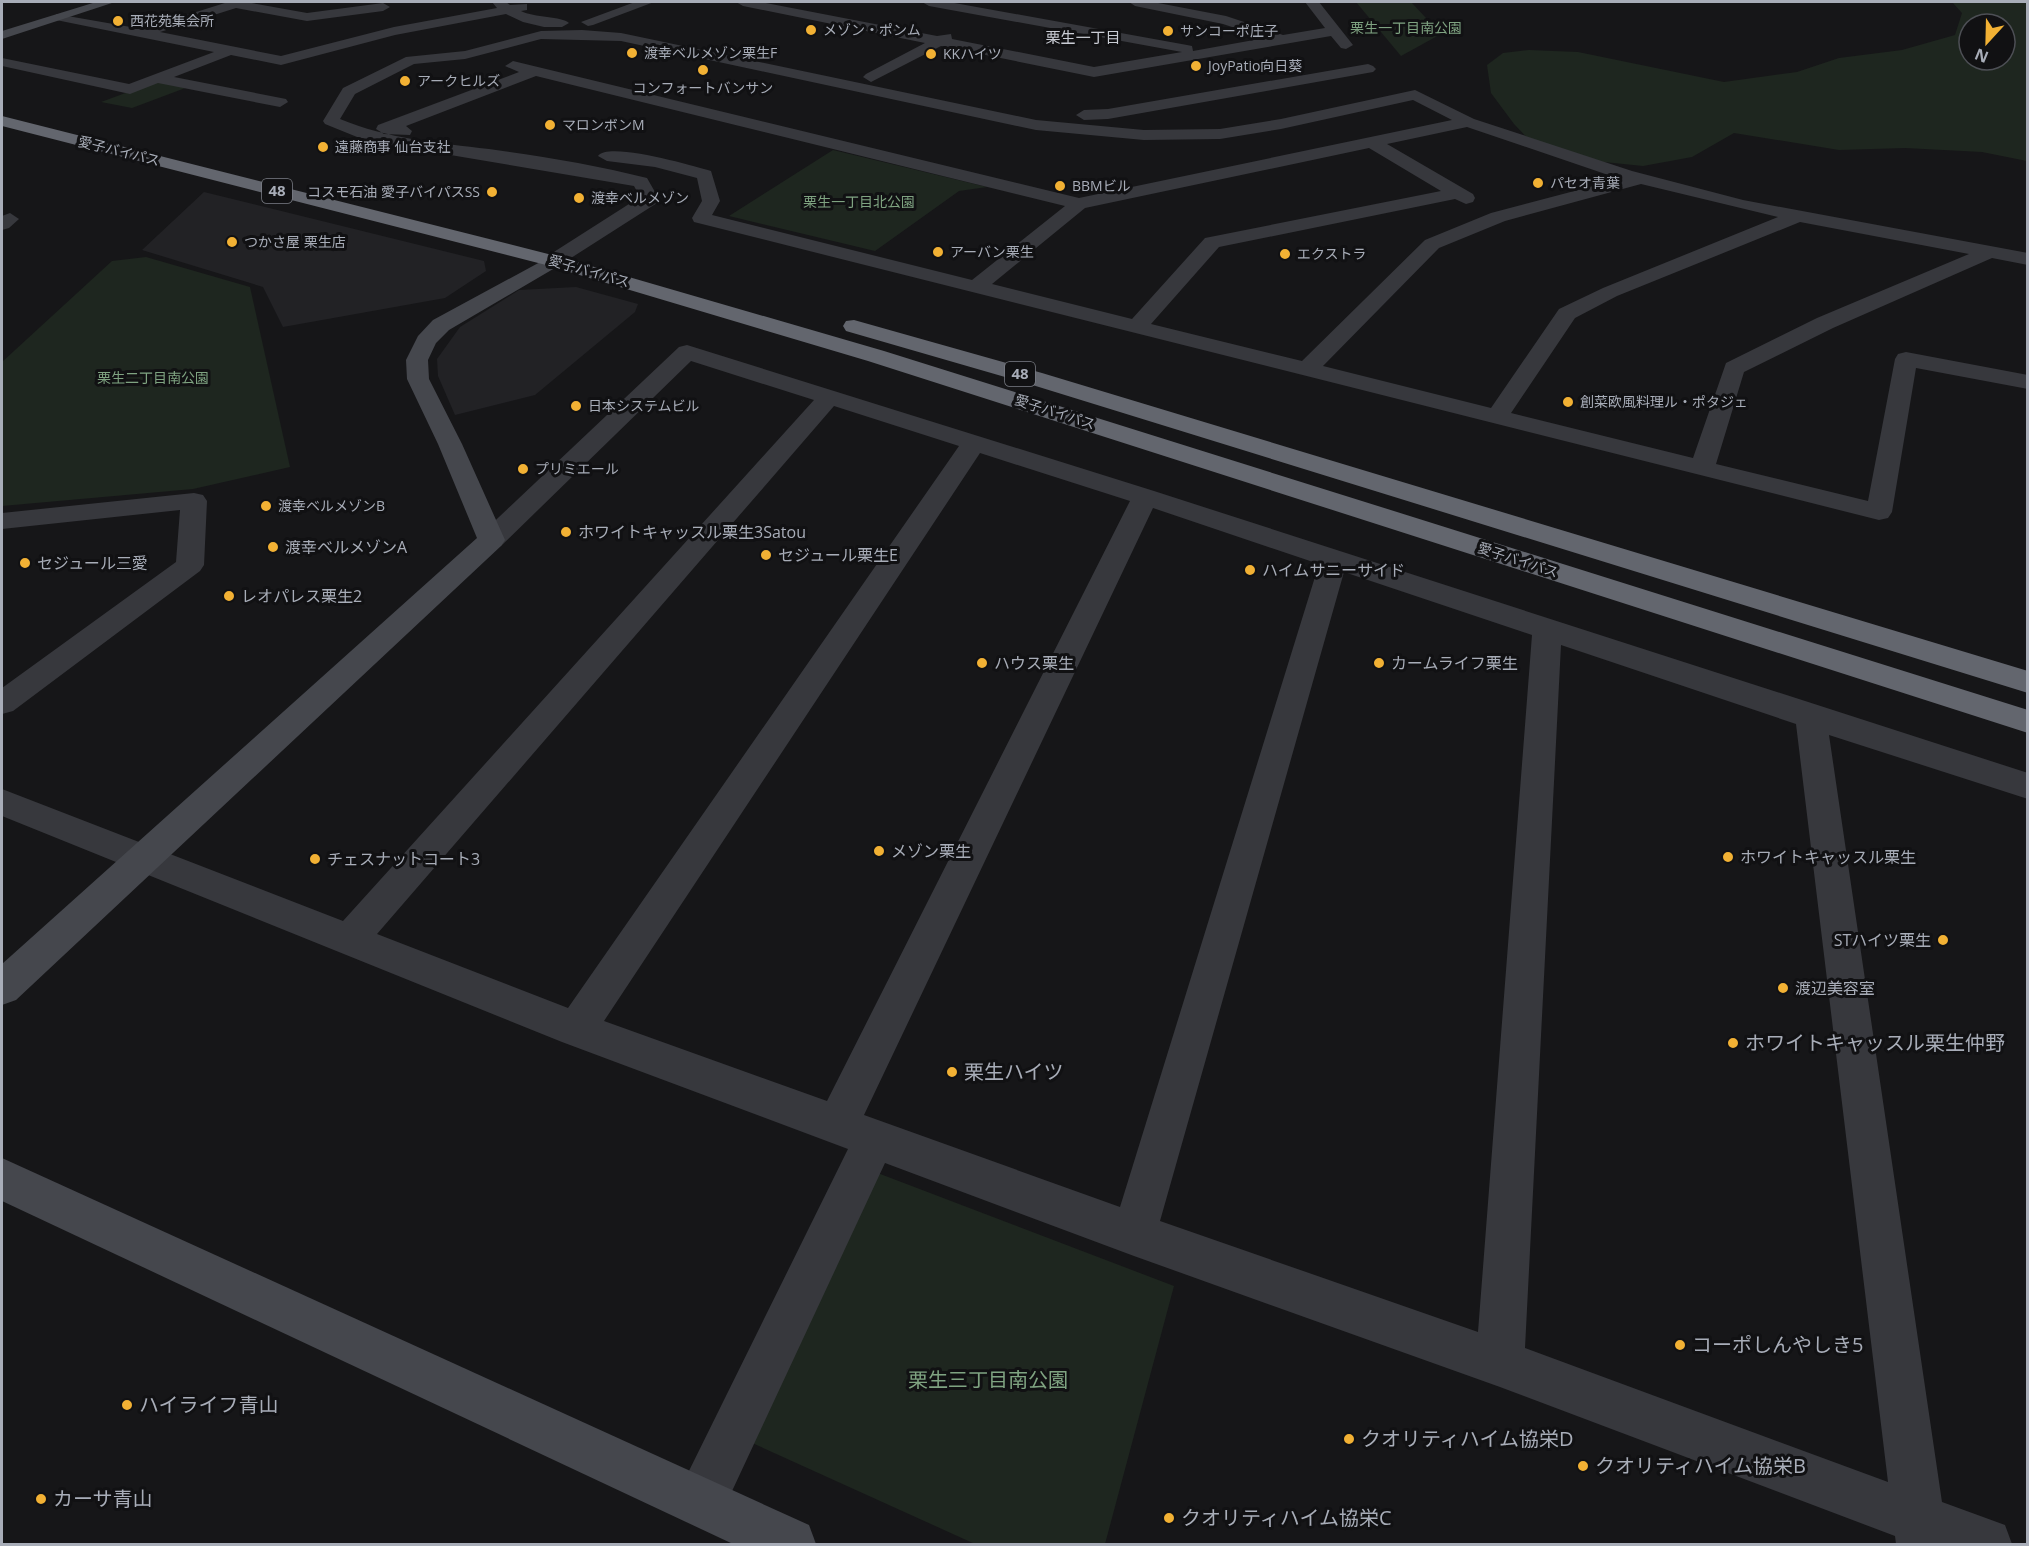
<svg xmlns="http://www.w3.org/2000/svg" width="2029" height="1546" font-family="'Open Sans','Noto Sans JP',sans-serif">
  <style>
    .built { fill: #222225 }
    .green { fill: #1e261f; fill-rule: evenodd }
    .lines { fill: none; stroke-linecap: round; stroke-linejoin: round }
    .street { fill: #37383d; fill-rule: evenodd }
    .secondary { fill: #45474d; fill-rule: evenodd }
    .highway { fill: #63666e; fill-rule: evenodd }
    .poi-dot { fill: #f2b134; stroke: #111113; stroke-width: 2 }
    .labels { text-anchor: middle; stroke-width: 6; stroke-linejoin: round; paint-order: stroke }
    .far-poi-label { font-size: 14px; fill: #a8adb8; stroke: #111113; text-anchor: start }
    .far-park-label { font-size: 14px; fill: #7fa381; stroke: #111113 }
    .far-street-label { font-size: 14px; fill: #a8adb8; stroke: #111113 }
    .far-neighbourhood-label { font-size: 15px; fill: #c9ccd4; stroke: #111113 }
    .shield { fill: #111113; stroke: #7b7e86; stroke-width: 1.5 }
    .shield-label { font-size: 15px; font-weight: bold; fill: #a8adb8 }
    .poi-label { font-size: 16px; fill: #a8adb8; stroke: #111113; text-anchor: start }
    .near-poi-label { font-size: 20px; fill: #a8adb8; stroke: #111113; text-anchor: start }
    .near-park-label { font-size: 20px; fill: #7fa381; stroke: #111113 }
  </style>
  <rect width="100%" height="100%" fill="#161618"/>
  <g class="built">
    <polygon points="204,192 484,261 486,271 445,298 283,327 263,287 142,250"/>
    <polygon points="576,287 638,304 635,312 535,395 455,415 438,376 437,359 460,327 519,290"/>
  </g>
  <g class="green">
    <polygon points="1356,2 1411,2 1441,34 1401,56"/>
    <path d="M1952,2h75v159l-45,-9 -77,-4 -66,2 -105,-17 -42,24 -49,9 -78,-8 -28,-10 -23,-24 -23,-31 -4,-28 16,-12 26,-3 49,2 146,30 73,-10 42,-14 63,-8 53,-15 7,-22zM1969,24h36v36h-36z"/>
    <polygon points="163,82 188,87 132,108 101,102 150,84"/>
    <polygon points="833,150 987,187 959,191 875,251 729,216"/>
    <polygon points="146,257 250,287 290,467 193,489 2,506 2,362 112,261"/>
    <polygon points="875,1172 1174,1286 1105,1544 975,1544 750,1442"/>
  </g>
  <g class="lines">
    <g class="street">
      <path d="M228,2h18l61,11 76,-10 7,4 -7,4 -76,10 -71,-13 -76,24 121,24 113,-29 103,-19 -5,-6h14l4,3 17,-1v6l-6,1c13,7 41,5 48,12l-7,4h-18l-21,-5 -17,-8 -111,21 -114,30 -50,-10 -57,22 112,22 2,3 -8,5 -122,-24 -28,11 -128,-28v-8l127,26 85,-32 -153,-31 -5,-1v-6l86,15z"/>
      <polygon points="635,2 654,2 593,25 588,26 581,22"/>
      <polygon points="736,2 761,2 937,36 951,34 952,39 1094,67 1182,52 929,6 922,2 949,2 1187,45 1192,46 1193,51 1265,38 1223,24 1135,6 1129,2 1153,2 1226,16 1283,35 1325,28 1305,2 1319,2 1353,45 1346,49 1341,48 1331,36 1094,77 941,46 871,82 863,77 866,74 925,43 743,6"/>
      <path d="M582,30l39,3 415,87 108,10 76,-1 61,-10 134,-29 59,29 158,52 111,29 285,53v12l-36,-7 -159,70 -89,44 -28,92 152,37 27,-142 3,-5 8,-2 122,23v14l-112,-21 -24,144 -4,6 -9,2 -1185,-298 -2,-4 10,-17 -5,-23 -42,-11 -48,-6 -9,-5c11,-15 95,10 113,15l9,30 -8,14 260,65 93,-74 -529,-130 -130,50 6,5 -2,4 -26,-1 -8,-5 2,-4 141,-53 -14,-6 8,-5 566,137 373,-78 -39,-20 -132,29 -61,10 -76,1 -108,-10 -415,-89 -80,-2 -76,20 -51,5 -59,30 -15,25c48,20 98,24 149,30 52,7 107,16 158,29l12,21 -2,4 -97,62h-14l-3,-4 3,-4 94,-60 -6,-11 -267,-45 -42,-17 -2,-3 20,-33 63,-31 59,-6 76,-20zM1467,127l153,52 -129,34 -66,27 -123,121 -151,-37 68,-77 236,-48 11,5 7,-2 2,-4 -2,-4 -86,-50zM1369,148l72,43 -236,47 -73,81 -140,-35 93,-76zM1641,184l137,33 -175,71 -44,21 -68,99 -168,-42 116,-118 66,-27zM1800,222l169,32 -152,64 -91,45 -33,95 -182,-45 64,-95 42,-22z"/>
      <polygon points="1368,64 1373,66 1376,69 1373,72 1108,119 1084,120 1076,115 1084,110 1108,109"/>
      <polygon points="10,213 19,219 9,228 2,230 2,216"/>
      <path d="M687,345l467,146 874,282v26l-199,-64 113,767 63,23 7,19h-116l-1,-8 -395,-149 -366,-131 -249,-93 -166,356 -18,8 -18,-8 -8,-18 8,-18 165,-334 -286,-107 -560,-226v-27l341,132 471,-521 -123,-39 -190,185 -10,2 -10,-2 -4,-6 4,-6 198,-187zM834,406l125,40 -391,562 -191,-74zM980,453l150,48 -303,600 -223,-80zM1153,508l166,56 -199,643 -256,-92zM1344,572l188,63 -54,697 -318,-111zM1561,645l235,79 92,758 -363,-134z"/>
      <polygon points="194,493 203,495 207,501 204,565 200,571 13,711 2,714 2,688 176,562 180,510 2,529 2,513"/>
    </g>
    <g class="secondary">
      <polygon points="96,2 115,2 2,39 2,31"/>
      <polygon points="553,255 560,257 563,261 560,265 449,330 436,343 428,360 429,379 462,444 505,540 501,546 16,1000 2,1005 2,964 477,538 438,444 407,379 406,360 418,336 433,320"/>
      <polygon points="2,1158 809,1525 816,1544 733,1544 2,1201"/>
    </g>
    <g class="highway">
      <polygon points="2,116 560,257 884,351 2028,710 2028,733 868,361 546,265 2,126"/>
      <polygon points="854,320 1042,373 2028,671 2028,693 1026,383 846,331 843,326 846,321"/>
    </g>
  </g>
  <g class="poi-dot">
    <circle cx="118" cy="21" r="6"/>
    <circle cx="811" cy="30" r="6"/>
    <circle cx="1168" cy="31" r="6"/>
    <circle cx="632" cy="53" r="6"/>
    <circle cx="931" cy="54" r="6"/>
    <circle cx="1196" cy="66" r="6"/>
    <circle cx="703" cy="70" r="6"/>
    <circle cx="405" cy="81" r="6"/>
    <circle cx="550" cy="125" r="6"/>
    <circle cx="323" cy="147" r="6"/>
    <circle cx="1538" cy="183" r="6"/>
    <circle cx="1060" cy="186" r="6"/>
    <circle cx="492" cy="192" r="6"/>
    <circle cx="579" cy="198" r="6"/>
    <circle cx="232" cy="242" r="6"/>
    <circle cx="938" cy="252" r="6"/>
    <circle cx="1285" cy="254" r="6"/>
    <circle cx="1568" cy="402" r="6"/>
    <circle cx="576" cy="406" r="6"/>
    <circle cx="523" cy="469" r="6"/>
    <circle cx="266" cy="506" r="6"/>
    <circle cx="566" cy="532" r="6"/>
    <circle cx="273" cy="547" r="6"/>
    <circle cx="766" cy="555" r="6"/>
    <circle cx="25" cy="563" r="6"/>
    <circle cx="1250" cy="570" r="6"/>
    <circle cx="229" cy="596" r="6"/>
    <circle cx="982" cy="663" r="6"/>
    <circle cx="1379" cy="663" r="6"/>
    <circle cx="879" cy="851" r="6"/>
    <circle cx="1728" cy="857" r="6"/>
    <circle cx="315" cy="859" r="6"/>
    <circle cx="1943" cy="940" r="6"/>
    <circle cx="1783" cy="988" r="6"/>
    <circle cx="1733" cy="1043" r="6"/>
    <circle cx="952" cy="1072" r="6"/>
    <circle cx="1680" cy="1345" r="6"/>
    <circle cx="127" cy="1405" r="6"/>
    <circle cx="1349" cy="1439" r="6"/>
    <circle cx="1583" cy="1466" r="6"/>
    <circle cx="41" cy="1499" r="6"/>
    <circle cx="1169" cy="1518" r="6"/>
  </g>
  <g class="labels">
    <g class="far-poi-label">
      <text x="130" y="26">西花苑集会所</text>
      <text x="823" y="35">メゾン・ポンム</text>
      <text x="1180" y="36">サンコーポ庄子</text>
      <text x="644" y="58">渡幸ベルメゾン栗生F</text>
      <text x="943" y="59">KKハイツ</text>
      <text x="1208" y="71">JoyPatio向日葵</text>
      <text x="417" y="86">アークヒルズ</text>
      <text x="703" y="93" text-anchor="middle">コンフォートバンサン</text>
      <text x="562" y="130">マロンボンM</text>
      <text x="335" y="152">遠藤商事 仙台支社</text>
      <text x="1550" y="188">パセオ青葉</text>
      <text x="1072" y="191">BBMビル</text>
      <text x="480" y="197" text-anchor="end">コスモ石油 愛子バイパスSS</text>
      <text x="591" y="203">渡幸ベルメゾン</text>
      <text x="244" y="247">つかさ屋 栗生店</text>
      <text x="950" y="257">アーバン栗生</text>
      <text x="1297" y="259">エクストラ</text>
      <text x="1580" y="407">創菜欧風料理ル・ポタジェ</text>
      <text x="588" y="411">日本システムビル</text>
      <text x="535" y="474">プリミエール</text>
      <text x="278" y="511">渡幸ベルメゾンB</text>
    </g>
    <g class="far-park-label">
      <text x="1406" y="33">栗生一丁目南公園</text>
      <text x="859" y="207">栗生一丁目北公園</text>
      <text x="153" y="383">栗生二丁目南公園</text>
    </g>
    <g class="far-street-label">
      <text transform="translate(119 151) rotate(14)" y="5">愛子バイパス</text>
      <text transform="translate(589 271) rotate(16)" y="5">愛子バイパス</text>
      <text transform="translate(1055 412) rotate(18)" y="5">愛子バイパス</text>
      <text transform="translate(1518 560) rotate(18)" y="5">愛子バイパス</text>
    </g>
    <g class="far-neighbourhood-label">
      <text x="1083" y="43">栗生一丁目</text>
    </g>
    <g class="shield">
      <rect x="262" y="179" width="30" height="24" rx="4.5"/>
      <rect x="1005" y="362" width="30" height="24" rx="4.5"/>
    </g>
    <g class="shield-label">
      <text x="277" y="196">48</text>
      <text x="1020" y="379">48</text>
    </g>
    <g class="poi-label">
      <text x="578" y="538">ホワイトキャッスル栗生3Satou</text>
      <text x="285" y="553">渡幸ベルメゾンA</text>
      <text x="778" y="561">セジュール栗生E</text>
      <text x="37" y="569">セジュール三愛</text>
      <text x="1262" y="576">ハイムサニーサイド</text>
      <text x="241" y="602">レオパレス栗生2</text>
      <text x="994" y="669">ハウス栗生</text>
      <text x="1391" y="669">カームライフ栗生</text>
      <text x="891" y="857">メゾン栗生</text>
      <text x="1740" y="863">ホワイトキャッスル栗生</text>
      <text x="327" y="865">チェスナットコート3</text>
      <text x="1931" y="946" text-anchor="end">STハイツ栗生</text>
      <text x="1795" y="994">渡辺美容室</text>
    </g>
    <g class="near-poi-label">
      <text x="1745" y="1050">ホワイトキャッスル栗生仲野</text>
      <text x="964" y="1079">栗生ハイツ</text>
      <text x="1692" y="1352">コーポしんやしき5</text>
      <text x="139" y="1412">ハイライフ青山</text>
      <text x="1361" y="1446">クオリティハイム協栄D</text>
      <text x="1595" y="1473">クオリティハイム協栄B</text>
      <text x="53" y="1506">カーサ青山</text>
      <text x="1181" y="1525">クオリティハイム協栄C</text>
    </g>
    <g class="near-park-label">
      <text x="988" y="1387">栗生三丁目南公園</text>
    </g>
  </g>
  <rect width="2029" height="1546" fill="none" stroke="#a8adb8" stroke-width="6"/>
  <g transform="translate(1987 42) rotate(202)"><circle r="28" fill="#111113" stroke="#4d4f55" stroke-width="1.5"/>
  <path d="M0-4.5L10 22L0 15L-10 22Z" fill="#f2b134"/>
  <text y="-9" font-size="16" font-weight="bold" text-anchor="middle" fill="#a8adb8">N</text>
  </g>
</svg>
